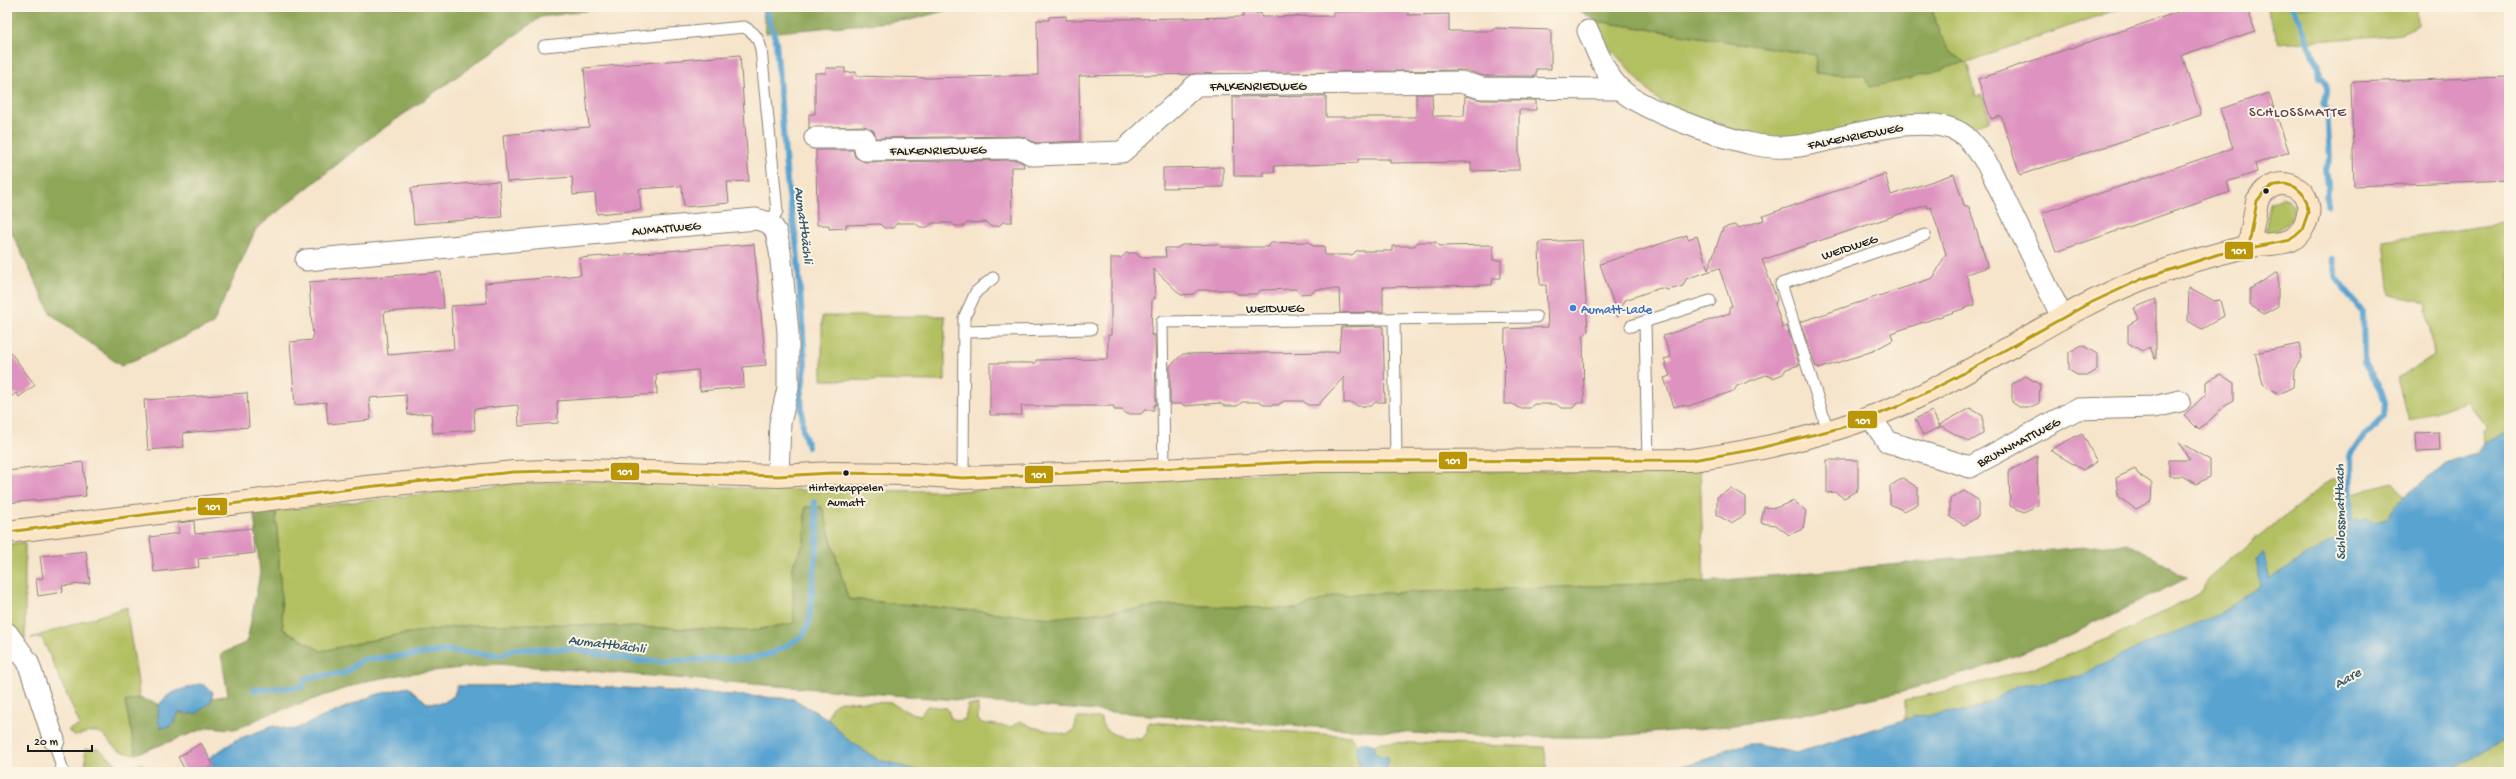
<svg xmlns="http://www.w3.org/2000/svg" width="2516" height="779" font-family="'Gochi Hand',sans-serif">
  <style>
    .green { fill: #b3c062; stroke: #686e3f }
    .forest { fill: #8ea658; stroke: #55613a }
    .water { fill: #59a3d0; stroke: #3a6076 }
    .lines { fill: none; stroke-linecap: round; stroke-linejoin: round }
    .stream { stroke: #59a3d0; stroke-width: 6 }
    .building { fill: #de92c0 }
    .lane-casing { stroke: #898074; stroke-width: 13 }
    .street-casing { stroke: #898074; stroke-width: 23 }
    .secondary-casing { stroke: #898074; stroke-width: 24 }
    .lane { stroke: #fff; stroke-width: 11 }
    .street { stroke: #fff; stroke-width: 21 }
    .secondary { stroke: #fce5c4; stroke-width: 22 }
    .bus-1-casing { stroke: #fcf5e5; stroke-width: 6 }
    .bus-1 { stroke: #bb9708; stroke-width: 3 }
    .bus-dot { fill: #1c1c1c; stroke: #fcf5e5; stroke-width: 1.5 }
    .shop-dot { fill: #3f7fe0; stroke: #fcf5e5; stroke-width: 1.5 }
    .labels { text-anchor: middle; stroke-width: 4; stroke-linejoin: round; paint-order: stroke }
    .bus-label { font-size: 12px; fill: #1c1c1c; stroke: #fcf5e5 }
    .street-label { font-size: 13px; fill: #1c1c1c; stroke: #fcf5e5 }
    .shop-label { font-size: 13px; fill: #366cbe; stroke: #fcf5e5; text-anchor: start }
    .neighbourhood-label { font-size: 14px; letter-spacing: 1px; fill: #604555; stroke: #fcf5e5 }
    .water-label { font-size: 14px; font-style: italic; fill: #37596d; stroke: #fcf5e5 }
    .line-badge { stroke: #fcf5e5; stroke-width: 1.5 }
    .badge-label { font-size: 11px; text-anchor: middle; font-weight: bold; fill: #fff }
  </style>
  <rect width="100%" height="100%" fill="#fcf5e5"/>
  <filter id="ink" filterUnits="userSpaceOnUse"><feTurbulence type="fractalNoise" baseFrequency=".025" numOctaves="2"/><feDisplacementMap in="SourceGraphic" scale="8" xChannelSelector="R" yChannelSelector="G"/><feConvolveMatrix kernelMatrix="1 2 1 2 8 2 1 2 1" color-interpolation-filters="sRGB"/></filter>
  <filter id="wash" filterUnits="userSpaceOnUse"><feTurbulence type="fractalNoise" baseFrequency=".012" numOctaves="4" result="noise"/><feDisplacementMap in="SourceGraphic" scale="16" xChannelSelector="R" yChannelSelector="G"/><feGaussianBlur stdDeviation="0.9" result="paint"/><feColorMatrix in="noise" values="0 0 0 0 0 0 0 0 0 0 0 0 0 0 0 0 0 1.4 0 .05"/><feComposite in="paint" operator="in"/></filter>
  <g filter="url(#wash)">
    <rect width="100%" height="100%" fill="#f6e4cb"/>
    <g class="green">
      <polygon points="1931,7 2124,7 1967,62 1976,96 1982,95 1990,120 1972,128 1948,118 1800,139 1764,139 1674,110 1653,96 1599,36 1596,21 1816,55 1815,73 1864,75 1966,62 1950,52 1940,34"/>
      <polygon points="2266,7 2417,7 2418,26 2402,34 2279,44"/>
      <path d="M2282,197c27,14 2,34 -17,37l5,-31z"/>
      <path d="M2509,222v550h-878l62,-8 21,-7 15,-9 23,-4 44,9 109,-32v-21c54,-12 109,-24 161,-44 47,-19 93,-40 137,-65l3,-11 10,-9 114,-91 7,-2 17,15 39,-10 11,15 41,-35 32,-10 7,-11 -1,-11 4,-2 -20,-29 -58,22 -11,-44 36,-23 -8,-53 -36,-7 -6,-54z"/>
      <polygon points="822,316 945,316 945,381 822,380"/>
      <polygon points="1700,469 1704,582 1336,595 1297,609 1171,605 1051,618 848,599 822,507 805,507 804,543 792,567 795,623 750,631 550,624 469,625 402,634 321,651 283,629 276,511 509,484 600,481 800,490 957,491 1321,470 1653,472"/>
      <polygon points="25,542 25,638 20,639 7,622 7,544"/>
      <path d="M127,607c2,31 11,61 12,91l-14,4 11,52c-28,-1 -26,-20 -40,-22 -7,-1 -16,3 -22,4l-6,-6 12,-5 -38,-87h-11z"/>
      <path d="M532,682l261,17 35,20 3,-11 9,-7 51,2 19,10 11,2 6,-9 20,2 4,10 7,3 7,-2 3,-14h10v14l3,4 30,4 9,-6 12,6 35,8 7,-5 3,-12h24c0,18 27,21 41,21l5,-7 1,-10 203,14 7,9 4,-4 12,4 7,-3 163,5 4,25h-1348l13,-7 -4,-7 27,-18 37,-14 20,4 79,-34 36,-9 19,16h16l11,-7 3,-10h52z"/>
      <polygon points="85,749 99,749 123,769 143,763 148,772 86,772"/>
    </g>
    <g class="forest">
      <polygon points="7,7 612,7 541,17 370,138 256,229 213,324 121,366 51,314 7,223"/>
      <polygon points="762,7 959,7 910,20 766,33"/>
      <polygon points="1574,7 1931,7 1940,34 1950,52 1966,62 1912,78 1870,87 1864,75 1815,73 1816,55 1596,21"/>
      <polygon points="805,507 822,507 848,599 1051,618 1171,605 1297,609 1336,595 1704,582 2128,543 2187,578 2066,637 1976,670 1903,691 1798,715 1729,726 1604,737 1475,737 1238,722 498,664 404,674 367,681 264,716 244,726 234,729 209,727 136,754 125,702 139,698 159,704 158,712 174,724 179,712 188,715 213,698 228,695 221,654 247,642 260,573 254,512 276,511 283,629 321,651 402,634 469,625 550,624 750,631 794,623 792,567 804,543"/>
    </g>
    <g class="water">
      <polygon points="2509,431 2509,743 2501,742 2448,772 1631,772 1693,764 1714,757 1729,748 1752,744 1796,753 1916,716 1973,710 2018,686 2079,676 2141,646 2217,615 2260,585 2255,559 2263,553 2270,578 2341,535 2358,518 2361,520 2365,517 2373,522 2389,517 2396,504 2445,463 2477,453 2484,442"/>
      <polygon points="532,682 793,699 828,719 847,739 877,759 923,772 200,772 213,765 209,758 236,740 273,726 293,730 372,696 408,687 427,703 443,703 454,696 457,686 509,686"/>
      <path d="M199,684l5,1 9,7 -2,10 -15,12 -17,-2c-7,9 -4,16 -18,16 -3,-5 -3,-9 -3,-15 1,-21 25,-23 41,-29z"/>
      <polygon points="1362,741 1374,745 1375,754 1388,757 1389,761 1385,772 1362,772 1357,758 1358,745"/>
    </g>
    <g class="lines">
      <g class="stream">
        <polyline points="765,7 776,41 787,181 797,247 805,364 801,395 803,430 808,447"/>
        <path d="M2292,7c11,17 17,38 25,56 2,4 1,11 2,15 12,7 8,16 5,27l3,5 3,48 -4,10 2,18 -1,19"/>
        <polyline points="2333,259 2337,280 2363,312 2364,363 2381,390 2385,403 2384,416 2353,449 2350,456 2351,534"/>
        <polyline points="254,690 301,687 307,678 345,673 362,660 448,651 501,655 514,649 574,649 639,661 748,659 773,653 803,636 809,622 818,531 814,502"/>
      </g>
    </g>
    <g id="blocks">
      <g class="building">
        <polygon points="2179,7 2247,7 2255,31 2182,55 2201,115 2020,175 2001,116 1991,119 1978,79 2181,11"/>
        <polygon points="1408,10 1408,15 1449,14 1449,31 1493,31 1493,28 1551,30 1551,69 1536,69 1536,76 1484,76 1465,70 1079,76 1080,141 1036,143 1020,136 876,138 874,131 864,126 809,128 809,114 815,114 815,73 826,73 826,68 845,68 845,73 856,72 856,76 930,78 1038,75 1037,20 1049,20 1049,17 1066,16 1066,20 1243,17 1243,13 1261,13 1261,17 1333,16 1333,12"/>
        <polygon points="740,55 749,181 727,182 729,203 684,207 682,186 639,189 641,210 597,214 595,193 573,195 572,177 507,182 503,135 589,127 584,68"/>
        <polygon points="2509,77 2509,180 2354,186 2351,82"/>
        <polygon points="2269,93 2289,152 2255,164 2257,172 2227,182 2230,192 2056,252 2042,213 2233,148 2220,109"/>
        <polygon points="1416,94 1432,94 1433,116 1464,116 1465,96 1482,100 1536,100 1536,110 1519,110 1519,170 1471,171 1471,162 1390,163 1390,159 1358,159 1358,163 1274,166 1275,172 1263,172 1263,176 1234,176 1233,97 1326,96 1326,117 1416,117"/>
        <polygon points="816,150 853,150 855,157 865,162 1017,160 1023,163 1024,167 1011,167 1012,222 1003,222 999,226 990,226 986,222 967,223 964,226 955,226 951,223 932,223 928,227 920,227 915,223 897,223 893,228 884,228 880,224 846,225 846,228 829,229 829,225 817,225"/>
        <polygon points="1223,167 1223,187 1163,188 1163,168"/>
        <polygon points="1885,174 1891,195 1954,174 1964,205 1969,207 1988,267 1966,274 1975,305 1891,333 1893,340 1873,351 1819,369 1818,366 1816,367 1800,322 1933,278 1946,254 1931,207 1927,208 1926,205 1870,224 1762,260 1777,299 1775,304 1783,328 1787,326 1799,365 1786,369 1783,374 1773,378 1766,375 1737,386 1734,391 1688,406 1681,405 1674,407 1664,378 1670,376 1664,359 1671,357 1663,336 1730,313 1729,307 1732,306 1719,268 1686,279 1683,286 1669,290 1660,288 1625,300 1618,317 1600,264 1687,235 1688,239 1697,236 1708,270 1723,228 1734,225 1739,228 1764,220 1763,216"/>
        <polygon points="499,181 502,217 414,224 411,188"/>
        <polygon points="1582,240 1588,331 1583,336 1584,403 1577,403 1573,408 1561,408 1556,404 1534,404 1530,408 1518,408 1513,404 1504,404 1505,329 1548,327 1546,285 1540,285 1539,242"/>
        <polygon points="1309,242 1313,246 1324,246 1325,255 1352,255 1356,251 1392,251 1392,246 1414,246 1418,242 1436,242 1440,246 1493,245 1493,260 1501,260 1501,278 1493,278 1492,285 1383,287 1383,312 1340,313 1339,289 1316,289 1312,293 1300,294 1296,289 1261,290 1256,294 1238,294 1232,290 1198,290 1193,294 1181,295 1154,269 1155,299 1152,299 1151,335 1155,335 1156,405 1154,405 1154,410 1145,410 1141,414 1127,414 1122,410 1114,410 1114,406 1021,406 1022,415 990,415 990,363 1036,363 1036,360 1108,359 1108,335 1111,335 1111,258 1121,258 1126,253 1136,253 1140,257 1166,257 1165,248 1177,248 1182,245 1218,244 1222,247 1268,247 1271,243"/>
        <polygon points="754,244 766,365 743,367 744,387 700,391 698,370 656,374 657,394 557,401 558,423 519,426 518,405 474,409 475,430 433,433 431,413 408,415 406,395 369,398 371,420 350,422 328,424 326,402 295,405 290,342 313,340 309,282 441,272 444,308 384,312 388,355 454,349 451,306 487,303 485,283 581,275 579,258"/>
        <polygon points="2278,272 2278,306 2264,314 2250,305 2250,289"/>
        <polygon points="2189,287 2214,301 2220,300 2224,316 2202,329 2188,321"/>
        <polygon points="2156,299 2156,359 2155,359 2150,347 2142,351 2128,343 2128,325 2139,319 2134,308"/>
        <polygon points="1383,326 1385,402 1376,402 1371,406 1357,406 1354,403 1344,403 1344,377 1318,405 1308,405 1303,401 1284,401 1278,405 1266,405 1260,402 1242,402 1237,406 1225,406 1219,403 1186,406 1181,404 1170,404 1170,366 1183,354 1339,352 1341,327"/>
        <polygon points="2299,344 2302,358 2294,370 2293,387 2279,394 2263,384 2255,353"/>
        <polygon points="2082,345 2097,354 2097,370 2089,375 2077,375 2069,370 2069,352"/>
        <polygon points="7,348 35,385 19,397 16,393 7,400"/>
        <polygon points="2220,374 2234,383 2234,401 2225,406 2199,430 2184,415 2206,394 2206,382"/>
        <polygon points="2026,376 2040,385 2039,403 2031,407 2019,407 2012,402 2012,384"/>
        <polygon points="247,393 249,427 183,433 184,447 148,450 144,400"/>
        <polygon points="1970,408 1983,416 1983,434 1969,442 1939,425"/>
        <polygon points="1932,411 1940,427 1923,435 1915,419"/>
        <polygon points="2439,432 2440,451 2417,452 2416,433"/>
        <polygon points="2082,433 2097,462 2083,470 2050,450"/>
        <polygon points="2179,442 2210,460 2210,477 2196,484 2182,476 2169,476 2169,460 2189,460"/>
        <polygon points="2037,456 2038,505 2024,512 2010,506 2009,471"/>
        <polygon points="1827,460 1858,460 1858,490 1844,498 1835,492 1827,493"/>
        <polygon points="83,462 86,496 7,503 7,471"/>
        <polygon points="2135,469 2138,474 2152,483 2151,501 2136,509 2118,497 2116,478"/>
        <polygon points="1903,478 1918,488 1918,504 1904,511 1890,504 1890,486"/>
        <polygon points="1731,489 1745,497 1745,515 1731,523 1717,515 1717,497"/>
        <polygon points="1964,491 1978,500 1978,517 1964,525 1950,517 1950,499"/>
        <polygon points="1794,501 1806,511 1803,529 1789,535 1776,525 1761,523 1764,507 1775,508"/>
        <polygon points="194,521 195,534 252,528 255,553 198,559 199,567 154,572 150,537 179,533 178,523"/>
        <polygon points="86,551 90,583 62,586 63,592 38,596 36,579 43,578 40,556"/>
        <polygon points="201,743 213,765 200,772 186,772 178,757"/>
      </g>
    </g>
  </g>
  <g filter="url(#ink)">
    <use href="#blocks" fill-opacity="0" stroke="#898074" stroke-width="1"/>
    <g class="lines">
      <g class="lane-casing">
        <g id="lane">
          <path d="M544,46l200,-19c11,6 14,10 17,22l16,162 -7,12"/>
          <polyline points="1394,319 1396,460"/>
          <polyline points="1645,323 1648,462"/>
          <polyline points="1631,326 1710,301"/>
          <polyline points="964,332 1091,329"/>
          <polyline points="1828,431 1781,284 1925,235"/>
          <polyline points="1164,470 1162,322 1536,317"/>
          <polyline points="963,478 964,318 976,292 993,278"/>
          <polyline points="54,740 63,772"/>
        </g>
      </g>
      <g class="street-casing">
        <g id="street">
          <path d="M1588,31c9,19 16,43 32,58 22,21 97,47 128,54 15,4 35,5 51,3 42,-6 129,-39 166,-10 10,9 17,20 24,31l73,150"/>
          <polyline points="815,138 864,138 865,150 1020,148 1033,155 1122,152 1196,85 1460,82 1482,88 1620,89"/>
          <polyline points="306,260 756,219 770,223 776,232 780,251 788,332 788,388 780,423 778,476"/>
          <polyline points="1870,417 1888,442 1970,467 2077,409 2154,407 2180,401"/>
          <polyline points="7,633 28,662 54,740"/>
        </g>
      </g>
      <g class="secondary-casing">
        <path id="secondary" d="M7,532l359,-45 148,-15 70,-2 194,6 54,-3 78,1 53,4 201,-8 153,-9 375,-1c80,-11 160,-30 232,-66 74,-36 141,-84 218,-115 34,-13 68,-24 104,-32 13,-3 35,-2 45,-7 5,-2 11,-10 13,-14 19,-35 -28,-60 -47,-25l-8,45"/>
      </g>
      <use href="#lane" class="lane"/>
      <use href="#street" class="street"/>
      <use href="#secondary" class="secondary"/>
      <g class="bus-1-casing">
        <polyline id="bus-1" points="7,532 366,487 514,472 584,470 778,476 832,473 910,474 963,478 1317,461 1692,460 1752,450 1840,428 1897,407 1951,380 2086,305 2142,279 2219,254 2291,240 2302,230 2308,213 2307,202 2302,193 2295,187 2285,184 2275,185 2265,191 2257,201 2249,246"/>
      </g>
      <use href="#bus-1" class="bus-1"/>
    </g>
  </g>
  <g class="bus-dot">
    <circle cx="2266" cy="191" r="3.5"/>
    <circle cx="846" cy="473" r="3.5"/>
  </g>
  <circle class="shop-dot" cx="1573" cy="308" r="4"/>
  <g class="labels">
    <g class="bus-label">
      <text x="846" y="491">Hinterkappelen<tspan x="846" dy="15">Aumatt</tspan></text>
    </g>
    <g class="street-label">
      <text x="1258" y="90">FALKENRIEDWEG</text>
      <text transform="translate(1855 135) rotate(-11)" y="5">FALKENRIEDWEG</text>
      <text transform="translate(938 149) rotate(-1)" y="5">FALKENRIEDWEG</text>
      <text transform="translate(666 227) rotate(-5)" y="5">AUMATTWEG</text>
      <text transform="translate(1849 246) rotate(-18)" y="5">WEIDWEG</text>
      <text transform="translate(1275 307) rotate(-1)" y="5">WEIDWEG</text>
      <text transform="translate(2018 441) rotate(-28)" y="5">BRUNNMATTWEG</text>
    </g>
    <g class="shop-label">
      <text x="1581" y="313">Aumatt-Lade</text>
    </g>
    <g class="neighbourhood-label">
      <text x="2298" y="116">SCHLOSSMATTE</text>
    </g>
    <g class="water-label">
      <text transform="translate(805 225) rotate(83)" y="5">Aumattbächli</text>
      <text transform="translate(2339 512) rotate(-91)" y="5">Schlossmattbach</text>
      <text transform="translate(607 643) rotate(7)" y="5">Aumattbächli</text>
      <text transform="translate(2347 677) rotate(-30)" y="5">Aare</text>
    </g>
  </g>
  <g class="line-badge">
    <rect x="2224" y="241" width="30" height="19" rx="4" fill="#bb9708"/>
    <rect x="1847" y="410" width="31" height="19" rx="4" fill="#bb9708"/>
    <rect x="1438" y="451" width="30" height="19" rx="4" fill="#bb9708"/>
    <rect x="610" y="462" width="30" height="19" rx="4" fill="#bb9708"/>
    <rect x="1024" y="465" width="30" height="19" rx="4" fill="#bb9708"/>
    <rect x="197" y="497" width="31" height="19" rx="4" fill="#bb9708"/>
  </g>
  <g class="badge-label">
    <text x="2239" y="254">101</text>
    <text x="1863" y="424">101</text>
    <text x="1453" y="464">101</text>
    <text x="625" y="475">101</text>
    <text x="1039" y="478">101</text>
    <text x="213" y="510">101</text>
  </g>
  <rect width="2516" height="779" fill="none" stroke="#fcf5e5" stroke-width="24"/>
  <path d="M28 745v6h64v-6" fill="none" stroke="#1c1c1c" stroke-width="2"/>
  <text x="34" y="745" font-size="12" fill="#1c1c1c" stroke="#fcf5e5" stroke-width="3" paint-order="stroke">20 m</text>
</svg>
